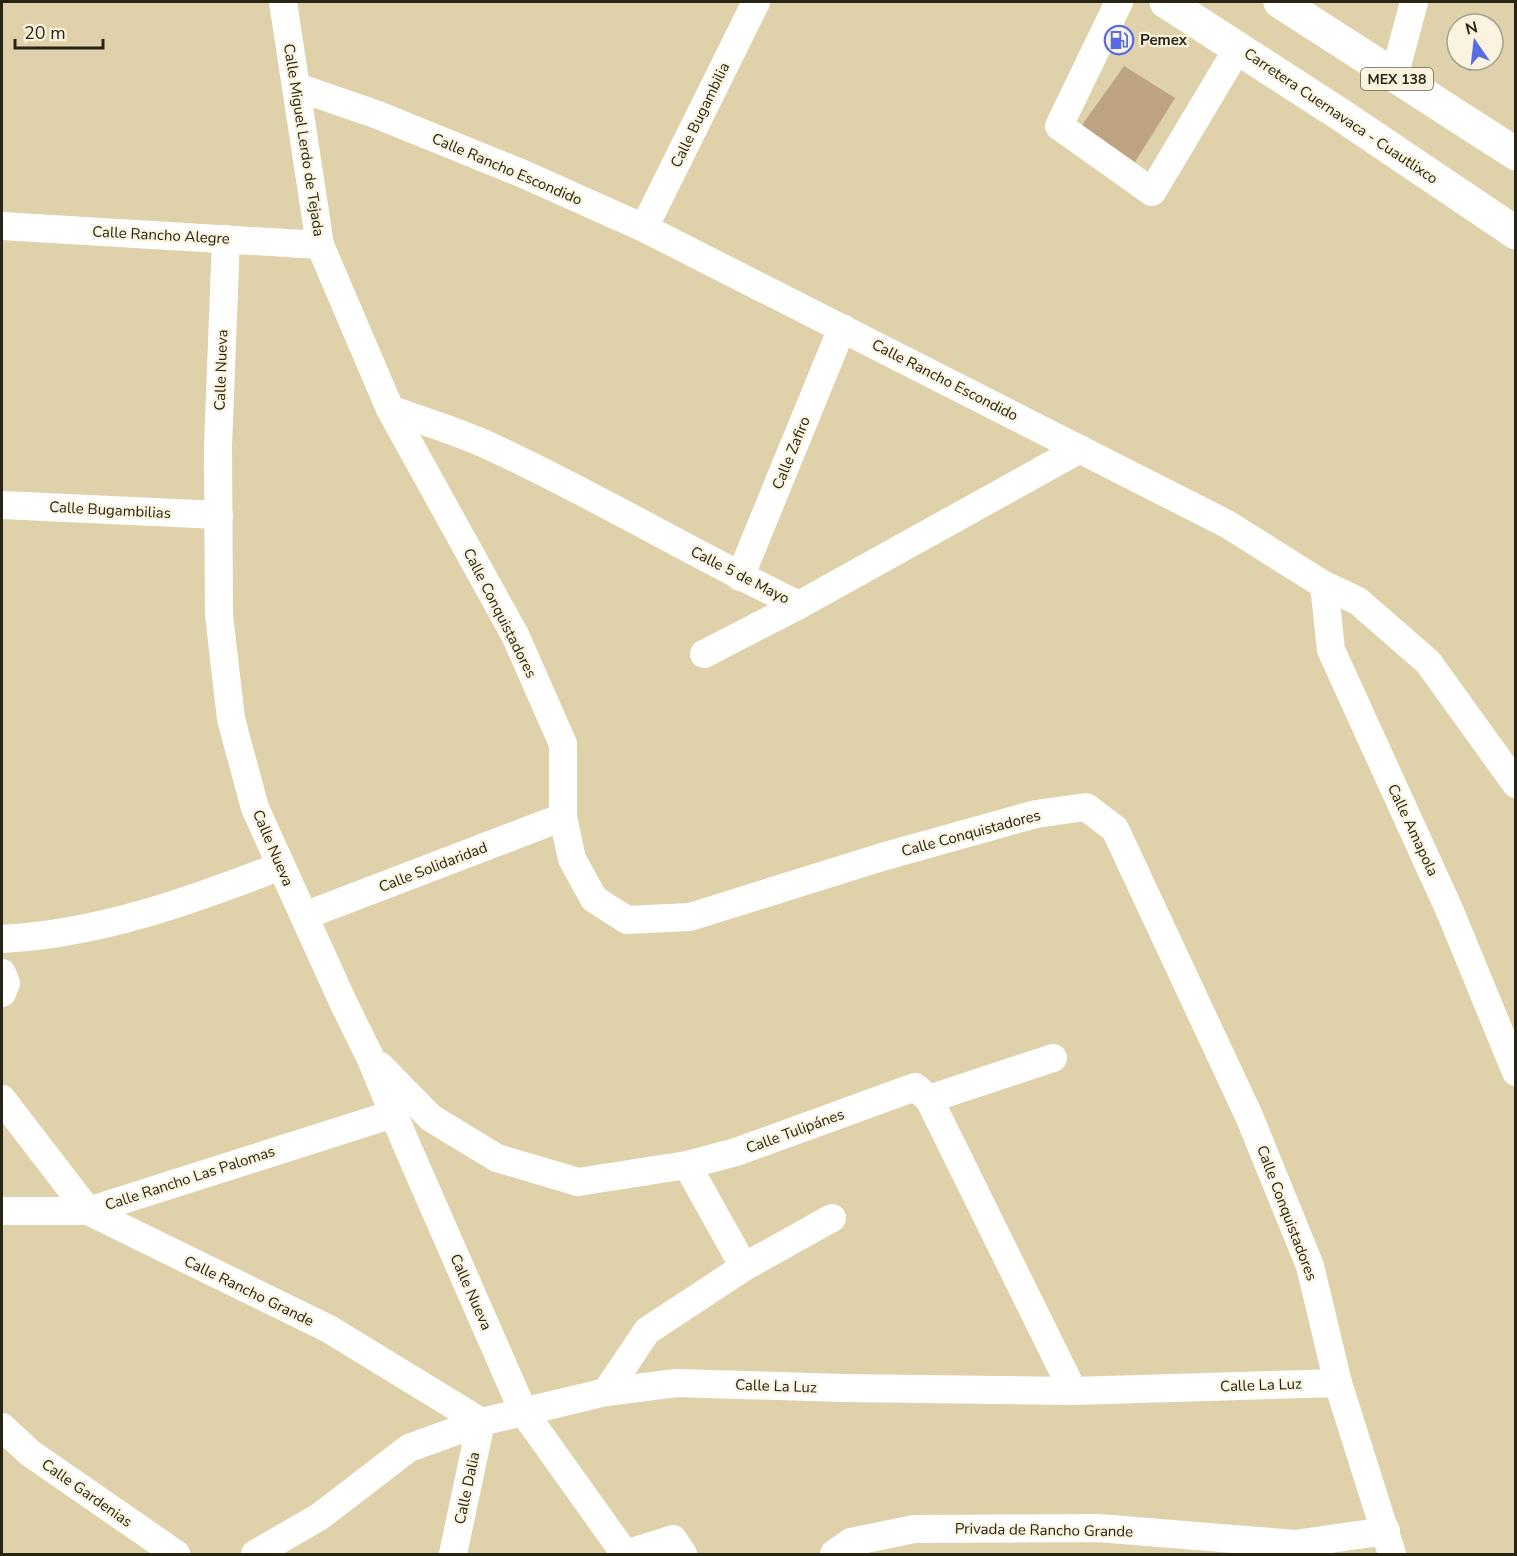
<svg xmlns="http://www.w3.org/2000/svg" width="1517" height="1556" font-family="'Nunito Sans',sans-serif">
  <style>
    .building { fill: #bea383 }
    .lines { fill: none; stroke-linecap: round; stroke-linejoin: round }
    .minor { stroke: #fff; stroke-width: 28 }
    .major { stroke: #fff; stroke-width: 33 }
    .labels { text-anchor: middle; stroke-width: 4.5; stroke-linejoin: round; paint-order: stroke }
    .shield { fill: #faf3df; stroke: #676251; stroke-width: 1.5 }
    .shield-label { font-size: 14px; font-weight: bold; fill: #282414 }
    .poi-label { font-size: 15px; font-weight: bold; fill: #282414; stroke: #faf3df; text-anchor: start }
    .street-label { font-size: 15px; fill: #282414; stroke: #faf3df }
  </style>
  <rect width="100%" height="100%" fill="#dfd2aa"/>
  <polygon class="building" points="1124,66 1175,98 1135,162 1082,125"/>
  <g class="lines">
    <g class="minor">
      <polyline points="283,2 320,245 390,409 515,635 563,744 563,817 572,859 594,899 627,920 690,917 882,857 1036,814 1086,807 1115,829 1249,1116 1310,1266 1338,1383 1392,1554"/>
      <polyline points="1119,2 1059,126 1152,192 1238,48"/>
      <polyline points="1394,77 1414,2"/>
      <polyline points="297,87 378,115 521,173 644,228 1227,524 1324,585 1358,601 1428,662 1516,784"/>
      <polyline points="2,226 320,245"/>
      <polyline points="644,228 756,2"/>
      <polyline points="226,239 218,447 219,615 231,719 255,808 343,1002 370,1057 407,1146 523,1411 625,1554 673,1539 683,1554"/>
      <path d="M390,409c32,12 64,21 95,35 107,49 208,110 314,161"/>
      <polyline points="2,505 219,515"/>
      <polyline points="740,577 842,328"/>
      <polyline points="1324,585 1331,650 1449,909 1516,1072"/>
      <polyline points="704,654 799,605 1080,449"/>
      <polyline points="304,916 563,817"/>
      <path d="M2,939c97,-5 188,-38 279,-73"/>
      <polyline points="2,973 6,983 2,993"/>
      <polyline points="380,1066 431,1118 497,1158 578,1182 687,1165 736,1152 915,1087 929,1099 1073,1391"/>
      <polyline points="2,1099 88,1211"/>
      <polyline points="929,1099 1053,1058"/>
      <polyline points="687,1165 744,1267"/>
      <polyline points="2,1211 88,1211 329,1329 481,1422 453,1554"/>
      <polyline points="88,1211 393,1114"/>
      <polyline points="606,1392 647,1331 744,1267 832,1218"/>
      <polyline points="2,1427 30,1453 176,1554"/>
      <polyline points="255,1554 319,1517 409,1448 481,1422 606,1392 676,1383 844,1388 1073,1391 1338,1383"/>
      <polyline points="834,1554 851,1542 914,1529 1098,1528 1295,1544 1386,1531"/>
    </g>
    <g class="major">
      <polyline points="1166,2 1341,115 1516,233"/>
      <polyline points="1280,2 1516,154"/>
    </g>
  </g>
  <defs>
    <g id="fuel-ring" transform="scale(1.5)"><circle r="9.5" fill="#faf3df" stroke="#576be2" stroke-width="1.5"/><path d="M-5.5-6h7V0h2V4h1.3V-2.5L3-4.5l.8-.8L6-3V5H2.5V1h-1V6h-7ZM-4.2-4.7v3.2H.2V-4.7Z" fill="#576be2"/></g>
  </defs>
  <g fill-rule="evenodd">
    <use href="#fuel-ring" x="1119" y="40"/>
  </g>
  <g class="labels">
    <rect class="shield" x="1361" y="68" width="72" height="22" rx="4.5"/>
    <g class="shield-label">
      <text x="1397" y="84">MEX 138</text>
    </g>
    <g class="poi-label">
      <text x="1140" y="45">Pemex</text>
    </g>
    <g class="street-label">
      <text transform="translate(700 115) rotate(-64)" y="5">Calle Bugambilia</text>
      <text transform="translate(1341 116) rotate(34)" y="5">Carretera Cuernavaca - Cuautlixco</text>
      <text transform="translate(304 140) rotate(81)" y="5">Calle Miguel Lerdo de Tejada</text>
      <text transform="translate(507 169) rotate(23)" y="5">Calle Rancho Escondido</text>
      <text transform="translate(161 235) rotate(3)" y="5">Calle Rancho Alegre</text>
      <text transform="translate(221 370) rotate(-88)" y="5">Calle Nueva</text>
      <text transform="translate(945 380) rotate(27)" y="5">Calle Rancho Escondido</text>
      <text transform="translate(791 453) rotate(-68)" y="5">Calle Zafiro</text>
      <text transform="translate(110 510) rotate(3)" y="5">Calle Bugambilias</text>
      <text transform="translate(740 575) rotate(27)" y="5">Calle 5 de Mayo</text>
      <text transform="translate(500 613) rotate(63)" y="5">Calle Conquistadores</text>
      <text transform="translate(1413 830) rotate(65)" y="5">Calle Amapola</text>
      <text transform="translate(971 833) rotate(-15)" y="5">Calle Conquistadores</text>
      <text transform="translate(273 848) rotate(67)" y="5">Calle Nueva</text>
      <text transform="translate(433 867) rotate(-21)" y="5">Calle Solidaridad</text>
      <text transform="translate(795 1131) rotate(-20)" y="5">Calle Tulipánes</text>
      <text transform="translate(190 1178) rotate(-18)" y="5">Calle Rancho Las Palomas</text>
      <text transform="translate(1287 1213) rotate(69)" y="5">Calle Conquistadores</text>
      <text transform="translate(249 1291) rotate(26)" y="5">Calle Rancho Grande</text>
      <text transform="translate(471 1292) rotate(66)" y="5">Calle Nueva</text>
      <text transform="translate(1261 1385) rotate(-2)" y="5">Calle La Luz</text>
      <text transform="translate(776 1386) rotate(2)" y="5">Calle La Luz</text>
      <text transform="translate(467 1488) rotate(-78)" y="5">Calle Dalia</text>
      <text transform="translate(87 1493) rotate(35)" y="5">Calle Gardenias</text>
      <text transform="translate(1044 1530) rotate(1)" y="5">Privada de Rancho Grande</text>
    </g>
  </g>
  <rect width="1517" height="1556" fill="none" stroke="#282414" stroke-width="6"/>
  <g transform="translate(1475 42) rotate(346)"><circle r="28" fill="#faf3df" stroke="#a6a08e" stroke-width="1.5"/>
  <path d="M0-4.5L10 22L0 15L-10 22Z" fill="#576be2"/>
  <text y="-9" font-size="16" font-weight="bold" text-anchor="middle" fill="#282414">N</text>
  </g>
  <path d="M15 39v9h88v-9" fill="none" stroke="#282414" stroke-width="3"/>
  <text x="24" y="39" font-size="18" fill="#282414" stroke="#faf3df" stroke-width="4.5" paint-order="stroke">20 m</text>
</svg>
